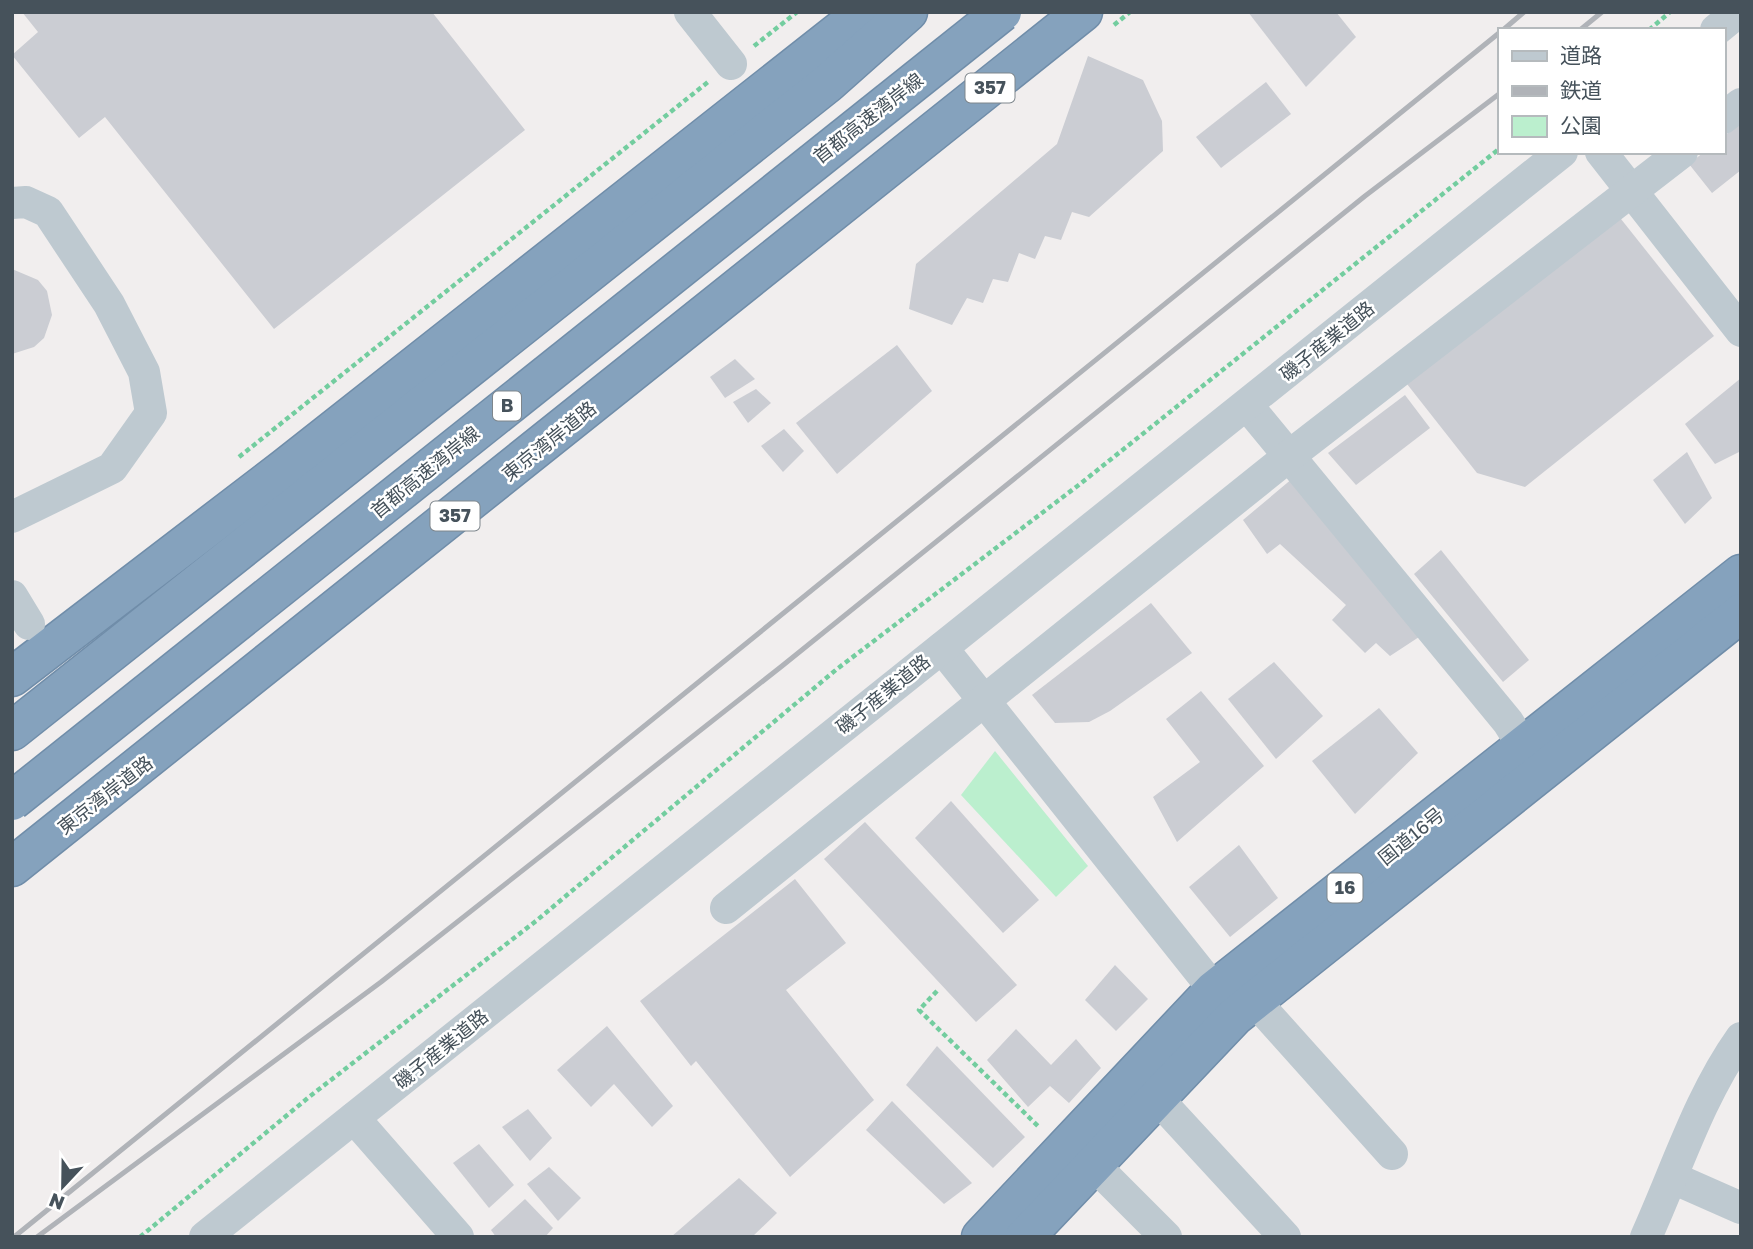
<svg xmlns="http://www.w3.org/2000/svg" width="1753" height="1249" font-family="'Golos Text','Noto Sans JP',sans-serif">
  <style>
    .green { fill: #bbefce }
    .building { fill: #cbcdd3 }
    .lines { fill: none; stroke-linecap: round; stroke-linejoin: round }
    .highway-casing { stroke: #708da9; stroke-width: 41 }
    .path { stroke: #73cd9f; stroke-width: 4.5; stroke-dasharray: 5 3.5; stroke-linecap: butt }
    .minor { stroke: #bec9d0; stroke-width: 32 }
    .highway { stroke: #85a2bd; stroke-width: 38 }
    .rail { stroke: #b0b3b8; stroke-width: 5 }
    .highway-bridge-casing { stroke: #708da9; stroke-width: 41; stroke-linecap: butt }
    .highway-bridge { stroke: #85a2bd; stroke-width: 38 }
    .labels { text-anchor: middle; stroke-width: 5; stroke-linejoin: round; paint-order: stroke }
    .shield { fill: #fff; stroke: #7e868c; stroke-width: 2 }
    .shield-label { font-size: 18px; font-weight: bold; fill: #46525b }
    .street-label { font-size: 19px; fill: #46525b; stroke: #fff }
  </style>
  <rect width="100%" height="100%" fill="#f1eeee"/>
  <polygon class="green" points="995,751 1088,866 1056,897 961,795"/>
  <g class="building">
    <polygon points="22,12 432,12 525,130 274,329 105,117 79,138 12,55 38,32"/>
    <polygon points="1248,12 1336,12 1356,37 1306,87"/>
    <polygon points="1088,56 1143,80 1162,121 1163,151 1089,217 1072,212 1061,240 1045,236 1035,259 1019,253 1008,282 993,279 983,303 967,298 952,325 909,309 916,264 1057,144"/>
    <polygon points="1266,82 1291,114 1221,168 1196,137"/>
    <polygon points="1741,123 1741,170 1712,193 1689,164 1704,152 1723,152 1723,137"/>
    <polygon points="1617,214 1714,336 1525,487 1477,473 1407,384"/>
    <polygon points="12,269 38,280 47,291 52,315 44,338 34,347 12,354"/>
    <polygon points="897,345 932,391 837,474 796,423"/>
    <polygon points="735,359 755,379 725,398 710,377"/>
    <polygon points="1741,378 1741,451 1715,464 1685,424"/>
    <polygon points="756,389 771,403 748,423 733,402"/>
    <polygon points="1405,395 1430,428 1356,485 1328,453"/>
    <polygon points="784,429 804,451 783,472 761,446"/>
    <polygon points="1687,452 1712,498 1685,524 1653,480"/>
    <polygon points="1293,478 1419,637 1390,656 1376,643 1365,653 1332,620 1346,605 1280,544 1267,554 1243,520"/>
    <polygon points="1441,550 1529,660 1503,682 1414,574"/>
    <polygon points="1151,603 1192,653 1110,711 1089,722 1055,723 1032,695"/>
    <polygon points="1274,662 1323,716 1276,759 1228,699"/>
    <polygon points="1201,691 1264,766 1177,842 1153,797 1200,762 1166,719"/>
    <polygon points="1379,708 1418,753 1355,814 1312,761"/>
    <polygon points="951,801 1039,900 1003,933 915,838"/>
    <polygon points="865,822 1017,985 976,1022 824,859"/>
    <polygon points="1239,845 1278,898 1230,937 1189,887"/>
    <polygon points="795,879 846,943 786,990 874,1100 790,1177 696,1061 691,1066 640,1001"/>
    <polygon points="1115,965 1148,999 1116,1031 1085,1000"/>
    <polygon points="607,1026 673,1106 652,1127 614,1084 591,1107 557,1070"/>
    <polygon points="1016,1029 1051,1065 1076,1039 1101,1068 1069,1103 1050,1086 1028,1107 987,1060"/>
    <polygon points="937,1046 1025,1137 993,1168 906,1085"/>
    <polygon points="892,1101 972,1183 944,1204 866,1130"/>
    <polygon points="528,1109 552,1138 530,1161 502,1127"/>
    <polygon points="479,1144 514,1185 489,1208 453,1163"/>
    <polygon points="549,1167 581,1198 558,1221 527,1184"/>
    <polygon points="739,1178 777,1213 752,1237 671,1237"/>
    <polygon points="525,1199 553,1228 545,1237 496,1237 491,1230"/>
  </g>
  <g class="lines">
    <g class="highway-casing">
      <g id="highway">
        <polyline points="12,677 285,468 864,12"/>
        <polyline points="12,731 828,83 908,12"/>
        <polyline points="12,867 1083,12"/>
        <polyline points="981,1237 1213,991 1741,574"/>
        <polyline points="1025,1237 1235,1016 1741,613"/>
      </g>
    </g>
    <g class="path">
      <polyline points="1114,25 1130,12"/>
      <polyline points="1649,30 1670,12"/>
      <polyline points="754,46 797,12"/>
      <polyline points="239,457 708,82"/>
      <polyline points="937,991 919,1010 1040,1128"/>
      <polyline points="140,1237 309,1097 536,921 837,669 1080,484 1499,149"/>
    </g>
    <g class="minor">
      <polyline points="690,12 731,64"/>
      <polyline points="1716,30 1738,12"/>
      <polyline points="1723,118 1741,104"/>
      <polyline points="1601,152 1741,331"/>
      <polyline points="12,203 26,202 48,212 109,304 144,372 151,413 112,468 12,517"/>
      <polyline points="1247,405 1508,722 1523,746"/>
      <polyline points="12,596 29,624"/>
      <polyline points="942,648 1228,1007"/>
      <polyline points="726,908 1289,456 1682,152"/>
      <polyline points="1254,1000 1392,1154"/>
      <polyline points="1156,1097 1285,1237"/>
      <polyline points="354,1118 458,1237"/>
      <polyline points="1093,1164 1166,1237"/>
      <polyline points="1673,1178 1741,1208"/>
      <polyline points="205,1237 1562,152"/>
      <path d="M1646,1237c30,-66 53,-140 95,-199"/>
    </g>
    <use href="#highway" class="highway"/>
    <g class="rail">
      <polyline points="1503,30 1524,12"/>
      <polyline points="1580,30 1602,12"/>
      <polyline points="14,1237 1499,33"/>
      <polyline points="37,1237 381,982 782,666 1365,196 1499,94"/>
    </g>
    <g class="highway-bridge-casing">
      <polyline id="highway-bridge" points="12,801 1002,12"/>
    </g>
    <use href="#highway-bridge" class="highway-bridge"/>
  </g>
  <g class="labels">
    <g class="shield">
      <rect x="965.5" y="73.5" width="49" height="29" rx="5"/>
      <rect x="493" y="391.5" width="28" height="29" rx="5"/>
      <rect x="430.5" y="501.5" width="49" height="29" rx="5"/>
      <rect x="1327.5" y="873.5" width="35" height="29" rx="5"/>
    </g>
    <g class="shield-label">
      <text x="990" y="94">357</text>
      <text x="507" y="412">B</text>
      <text x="455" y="522">357</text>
      <text x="1345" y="894">16</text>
    </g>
    <g class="street-label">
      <text transform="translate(868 118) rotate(-38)" y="7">首都高速湾岸線</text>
      <text transform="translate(1327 341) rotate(-39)" y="7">磯子産業道路</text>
      <text transform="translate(549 441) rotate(-39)" y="7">東京湾岸道路</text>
      <text transform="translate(425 472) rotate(-39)" y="7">首都高速湾岸線</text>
      <text transform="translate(883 694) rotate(-39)" y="7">磯子産業道路</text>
      <text transform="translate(105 795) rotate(-38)" y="7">東京湾岸道路</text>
      <text transform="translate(1411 836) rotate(-39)" y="7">国道16号</text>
      <text transform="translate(441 1049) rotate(-39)" y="7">磯子産業道路</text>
    </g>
  </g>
  <rect width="1753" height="1249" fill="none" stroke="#46525b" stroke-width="28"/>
  <rect x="1498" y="28" width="228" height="126" fill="#ffffff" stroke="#b5babd" stroke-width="2"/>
  <rect x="1512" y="51" width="35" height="10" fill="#bec9d0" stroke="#b5babd" stroke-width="2"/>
  <text x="1560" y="63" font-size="21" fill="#46525b">道路</text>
  <rect x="1512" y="86" width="35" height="10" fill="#b0b3b8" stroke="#b5babd" stroke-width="2"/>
  <text x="1560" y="98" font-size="21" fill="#46525b">鉄道</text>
  <rect x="1512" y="116" width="35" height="21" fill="#bbefce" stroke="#b5babd" stroke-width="2"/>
  <text x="1560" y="133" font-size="21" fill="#46525b">公園</text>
  <g transform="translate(63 1186) rotate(202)" stroke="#ffffff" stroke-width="5" paint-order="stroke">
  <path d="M0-5L12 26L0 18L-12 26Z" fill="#46525b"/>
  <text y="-10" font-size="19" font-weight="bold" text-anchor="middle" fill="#46525b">N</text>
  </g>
</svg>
